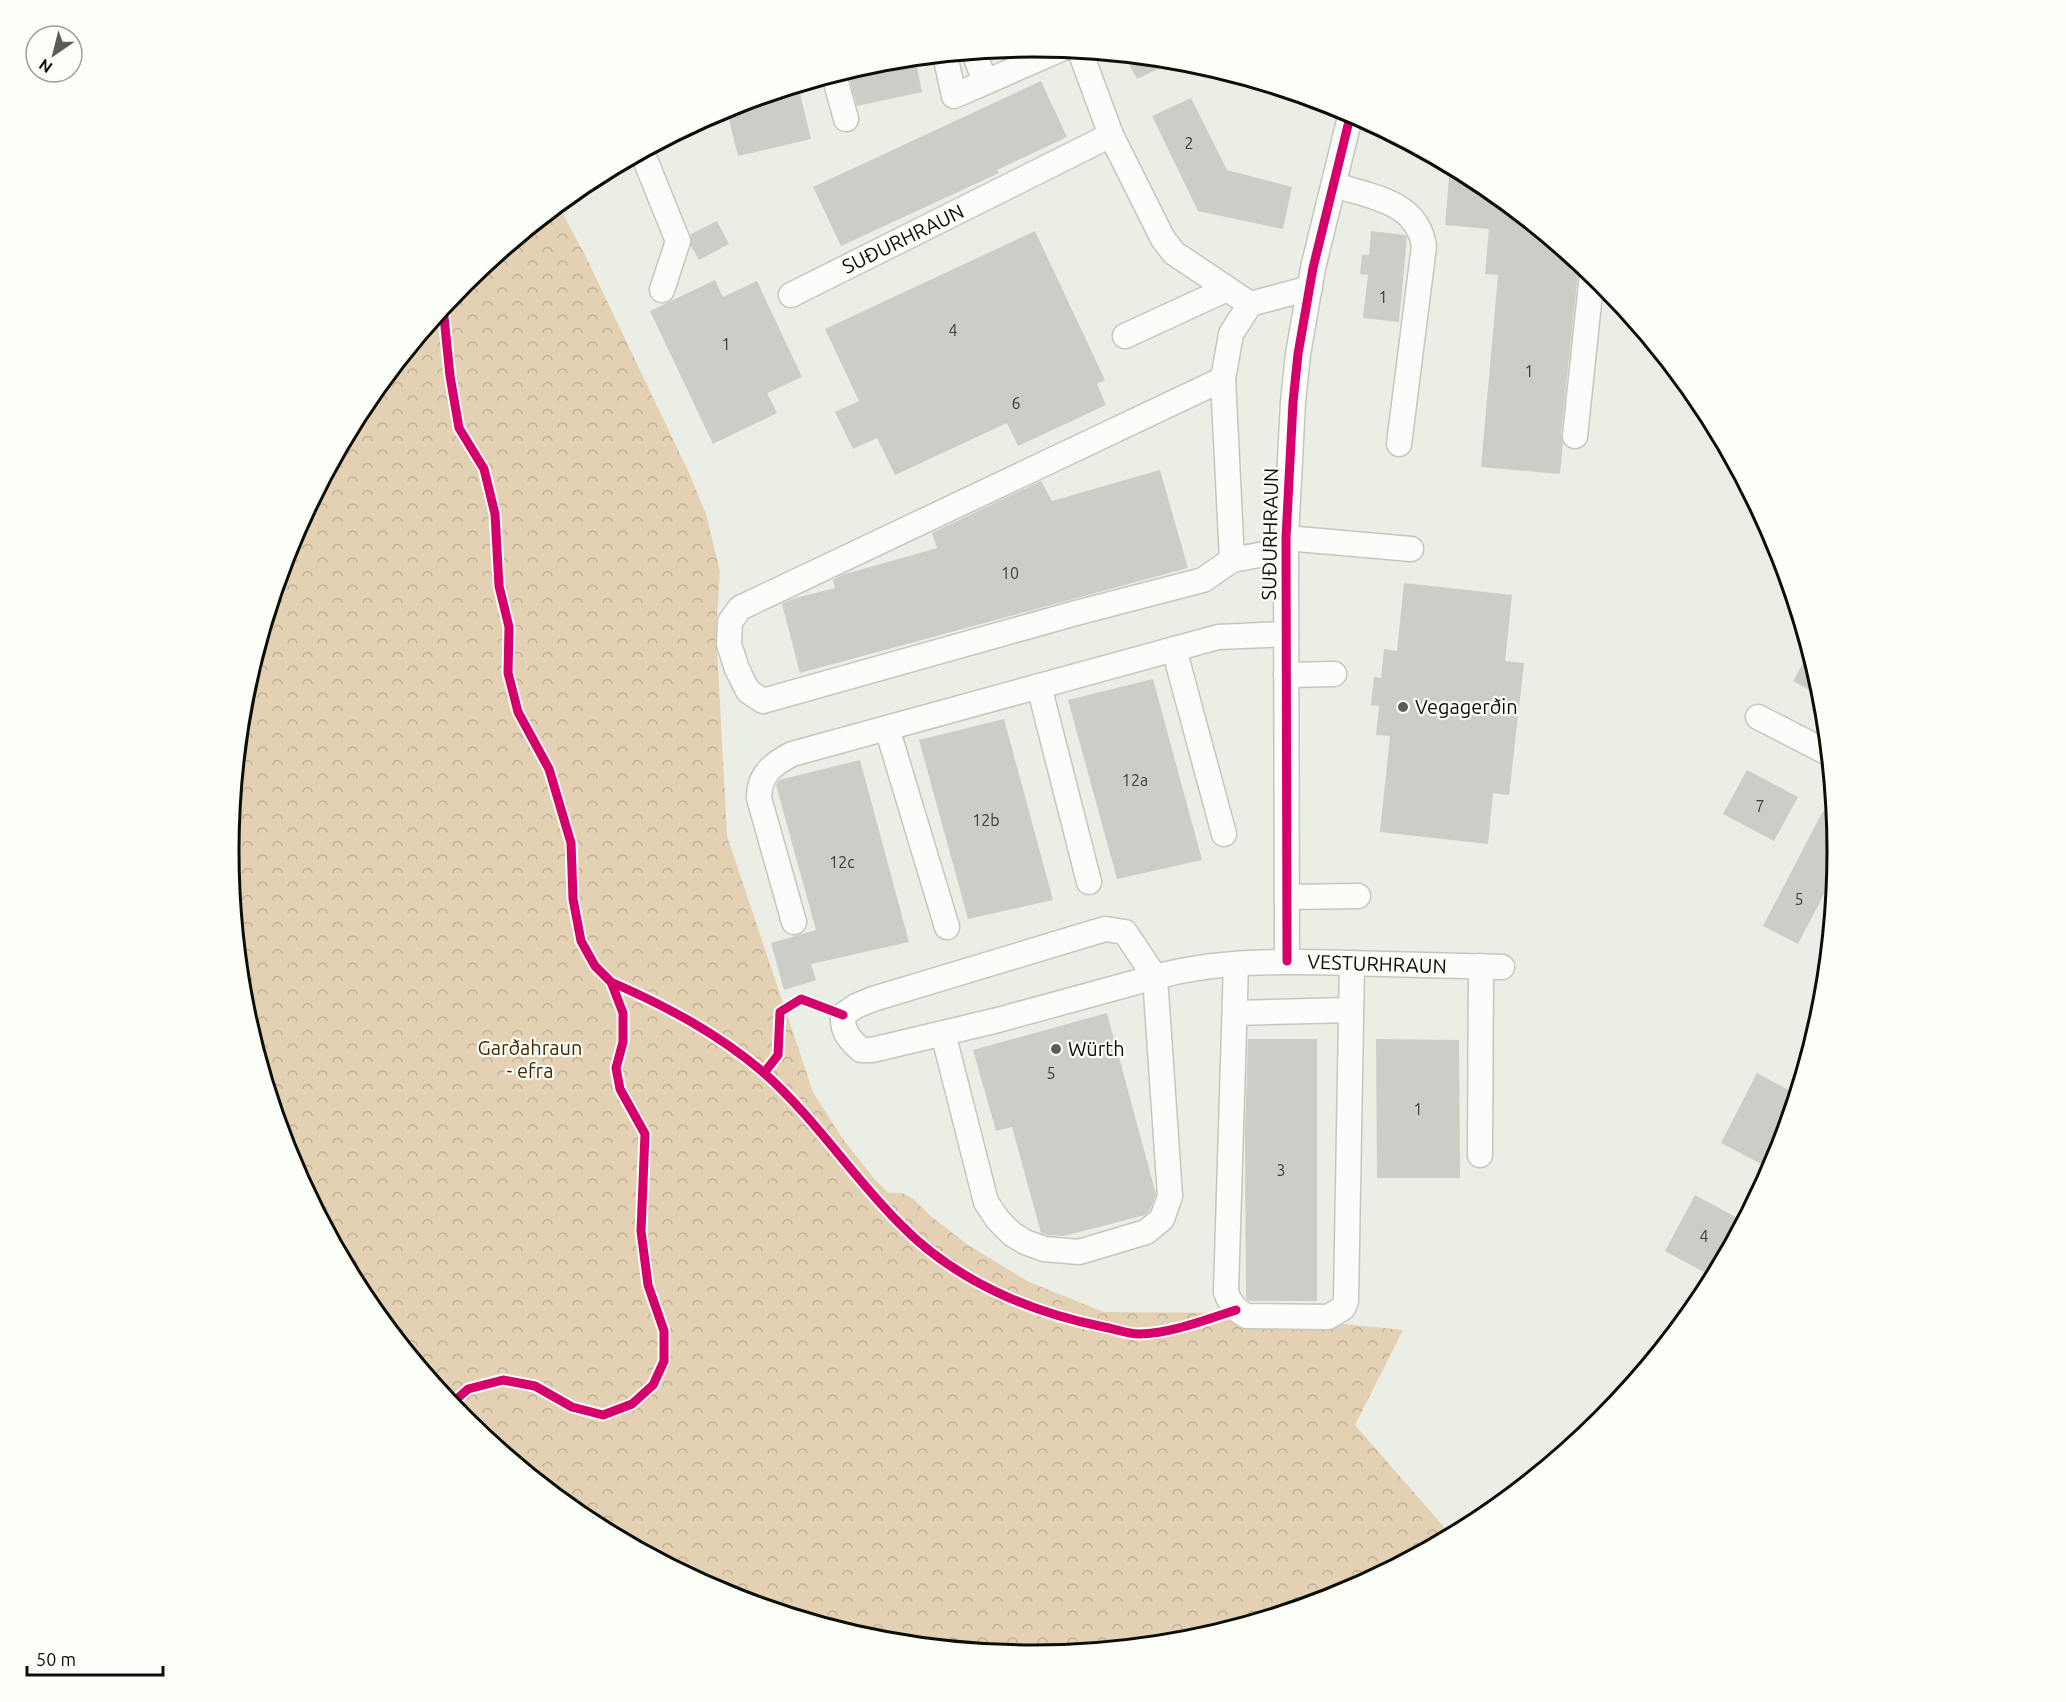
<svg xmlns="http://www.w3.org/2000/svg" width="2066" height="1702" font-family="Ubuntu,sans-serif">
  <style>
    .forest { fill: url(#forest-crowns) }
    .building { fill: #cacec7 }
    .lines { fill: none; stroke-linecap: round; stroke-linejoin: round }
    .minor-casing { stroke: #c4c7bf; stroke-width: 27 }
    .minor { stroke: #fcfcfb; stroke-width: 24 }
    .cycleway-casing { stroke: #fcfff7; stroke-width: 13 }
    .cycleway { stroke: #d6006c; stroke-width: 9 }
    .poi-dot { fill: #5a5c55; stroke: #fcfff7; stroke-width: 2 }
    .labels { text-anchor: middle; stroke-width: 4.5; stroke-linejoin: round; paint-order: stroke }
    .number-label { font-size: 16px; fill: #3c3e38 }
    .street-label { font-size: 20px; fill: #0c0e08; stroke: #fcfff7 }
    .poi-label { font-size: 20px; fill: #0c0e08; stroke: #fcfff7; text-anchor: start }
    .park-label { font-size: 20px; fill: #422906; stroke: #fcfff7 }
    .rim { fill: none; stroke: #0c0e08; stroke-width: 3 }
  </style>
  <defs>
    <pattern id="forest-crowns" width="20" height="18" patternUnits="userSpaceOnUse" patternTransform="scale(1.5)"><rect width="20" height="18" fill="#e4d0b3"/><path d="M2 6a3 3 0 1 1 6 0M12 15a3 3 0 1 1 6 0" fill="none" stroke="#c2b198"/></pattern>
  </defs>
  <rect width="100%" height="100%" fill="#ebeee4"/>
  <polygon class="forest" points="558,205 585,255 689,473 706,514 720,572 716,629 727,836 813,1092 842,1138 876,1181 889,1193 902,1193 912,1198 932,1217 968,1245 1029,1282 1104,1312 1235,1313 1403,1330 1355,1425 1451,1535 1341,1594 1190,1640 1033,1655 876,1640 725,1594 586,1520 464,1420 364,1298 290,1159 244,1008 229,851 244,694 290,543 364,404 464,282"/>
  <g class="building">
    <polygon points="1125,56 1175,61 1137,79"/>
    <polygon points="915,58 922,92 857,106 847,71 876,62"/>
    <polygon points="1041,81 1067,137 997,170 999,173 841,246 813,187"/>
    <polygon points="798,85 811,139 738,156 726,107"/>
    <polygon points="1191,98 1227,170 1292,187 1283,229 1198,211 1152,116"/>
    <polygon points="1450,166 1480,182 1579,263 1561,435 1563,443 1560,474 1481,467 1498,275 1485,274 1489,229 1445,225"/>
    <polygon points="717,221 729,244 699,260 691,246 691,234"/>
    <polygon points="1035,231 1105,380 1097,384 1106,405 1018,446 1007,423 895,475 877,438 853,449 835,412 859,401 825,329"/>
    <polygon points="1371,231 1405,235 1407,237 1399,322 1363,318 1368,275 1360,274 1362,255 1369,255"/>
    <polygon points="715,280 723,297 757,281 802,377 767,393 777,413 713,444 650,311"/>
    <polygon points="1160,470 1188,568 800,673 782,604 792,599 835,588 833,580 842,575 937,548 932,533 1041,481 1052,501"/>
    <polygon points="1404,583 1512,595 1505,661 1524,663 1509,795 1493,793 1488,844 1380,832 1390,736 1376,735 1379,706 1371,705 1374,677 1381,678 1384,649 1397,651"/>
    <polygon points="1809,652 1822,694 1822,697 1793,681"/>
    <polygon points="1153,679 1202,860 1117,879 1068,700"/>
    <polygon points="1004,719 1053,900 968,919 919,740"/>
    <polygon points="860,760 909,942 811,964 816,980 784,990 771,943 816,930 776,785 779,780"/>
    <polygon points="1747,770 1798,797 1774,841 1723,814"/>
    <polygon points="1823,811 1834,817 1838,851 1836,871 1798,944 1763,926"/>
    <polygon points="1107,1013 1156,1194 1150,1210 1145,1215 1064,1236 1047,1235 1041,1233 1012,1127 996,1131 973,1050"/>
    <polygon points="1248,1039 1317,1039 1317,1301 1249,1301 1246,1298 1245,1132"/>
    <polygon points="1376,1039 1459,1040 1460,1178 1377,1178"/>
    <polygon points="1757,1073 1796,1094 1776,1159 1771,1169 1721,1143"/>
    <polygon points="1695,1195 1743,1221 1713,1277 1665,1251"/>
  </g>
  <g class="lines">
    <g class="minor-casing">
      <g id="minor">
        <polyline points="1080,51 1111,135 1163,239 1174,253 1250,304"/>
        <polyline points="974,52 985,82"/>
        <polyline points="945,55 954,96 1061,49"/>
        <polyline points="834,75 846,119"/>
        <polyline points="642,152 678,241 662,290"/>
        <path d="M1335,185c36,12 82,16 89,61l-25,198"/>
        <polyline points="791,295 1111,135"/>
        <polyline points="1125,336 1227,289"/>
        <polyline points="1223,379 740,608 730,622 729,644 737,669 748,691 763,701 1076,613 1203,580 1232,560"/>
        <polyline points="1575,436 1592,274"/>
        <polyline points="1286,538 1411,549"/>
        <polyline points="1286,550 1232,560 1223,379 1231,334 1250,304 1310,288"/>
        <polyline points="1174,649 1224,834"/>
        <polyline points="1286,675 1334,674"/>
        <polyline points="1039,686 1089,882"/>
        <polyline points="1758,717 1828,753"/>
        <polyline points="887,728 947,927"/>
        <polyline points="1287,897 1358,896"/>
        <path d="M794,922l-35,-124c0,-24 14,-34 33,-44l426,-117 68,-3"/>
        <polyline points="1287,961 1286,538 1293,402 1298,354 1313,268 1351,113"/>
        <path d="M1236,964l-10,328c4,12 9,17 20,24l82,1 15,-9 3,-7 6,-338"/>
        <polyline points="1235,1013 1351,1010"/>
        <path d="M943,1033l43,169 12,18 14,14 13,8 19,7 35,3 67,-20 16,-13 8,-23 -15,-219 -30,-45 -20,-3 -232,70 -17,7 -13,9c-1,17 6,24 18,35h11l126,-30 157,-43c62,-17 127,-16 191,-14 52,1 104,3 156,4"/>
        <polyline points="1480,1155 1481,966"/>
      </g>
    </g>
    <use href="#minor" class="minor"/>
    <g class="cycleway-casing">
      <g id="cycleway">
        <polyline points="443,307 450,376 459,428 484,469 495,514 499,586 509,627 508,673 518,712 549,769 571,843 573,899 581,941 595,966 611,982 623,1013 623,1042 616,1068 620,1089 645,1134 641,1231 648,1285 664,1331 664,1361 653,1385 632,1404 603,1415 572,1407 535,1386 503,1380 468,1389 451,1404"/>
        <polyline points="1287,961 1286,538 1293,402 1298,354 1313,268 1351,113"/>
        <path d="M611,982c55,24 106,51 152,90 51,45 89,104 137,152 54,56 129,88 204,103 11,2 24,7 35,7 33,-1 66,-14 97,-24"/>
        <polyline points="764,1073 778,1055 780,1012 801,999 843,1015"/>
      </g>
    </g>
    <use href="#cycleway" class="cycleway"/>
  </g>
  <g class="poi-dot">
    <circle cx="1403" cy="707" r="6"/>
    <circle cx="1056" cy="1049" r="6"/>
  </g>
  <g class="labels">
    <g class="number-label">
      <text x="1189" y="149">2</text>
      <text x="1383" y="303">1</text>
      <text x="953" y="336">4</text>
      <text x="726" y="350">1</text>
      <text x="1529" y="377">1</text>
      <text x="1016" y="409">6</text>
      <text x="1010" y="579">10</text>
      <text x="1135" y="786">12a</text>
      <text x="1760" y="812">7</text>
      <text x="986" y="826">12b</text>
      <text x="842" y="868">12c</text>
      <text x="1799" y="905">5</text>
      <text x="1051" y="1079">5</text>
      <text x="1418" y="1115">1</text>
      <text x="1281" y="1176">3</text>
      <text x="1704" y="1242">4</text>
    </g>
    <g class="street-label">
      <text transform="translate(903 239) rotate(-26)" y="7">SUÐURHRAUN</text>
      <text transform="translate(1270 534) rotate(-89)" y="7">SUÐURHRAUN</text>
      <text transform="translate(1377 964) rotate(2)" y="7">VESTURHRAUN</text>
    </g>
    <g class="poi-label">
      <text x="1415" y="714">Vegagerðin</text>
      <text x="1068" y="1056">Würth</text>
    </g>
    <g class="park-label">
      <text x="530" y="1055">Garðahraun<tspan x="530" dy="23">- efra</tspan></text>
    </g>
  </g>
  <path d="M0 0H2066V1702H0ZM239 851a794 794 0 1 1 1588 0a794 794 0 1 1-1588 0Z" fill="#fcfff7" fill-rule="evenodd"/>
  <path class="rim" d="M239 851a794 794 0 1 1 1588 0a794 794 0 1 1-1588 0Z"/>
  <g transform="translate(54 54) rotate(215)"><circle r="28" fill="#fcfff7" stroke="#9c9f97" stroke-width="1.5"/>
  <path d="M0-4.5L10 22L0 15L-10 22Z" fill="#5a5c55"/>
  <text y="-9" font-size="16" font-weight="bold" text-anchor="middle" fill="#0c0e08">N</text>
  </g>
  <path d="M27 1666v9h136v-9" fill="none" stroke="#0c0e08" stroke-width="3"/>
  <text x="36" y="1666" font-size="18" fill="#0c0e08" stroke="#fcfff7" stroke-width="4.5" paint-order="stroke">50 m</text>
</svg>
